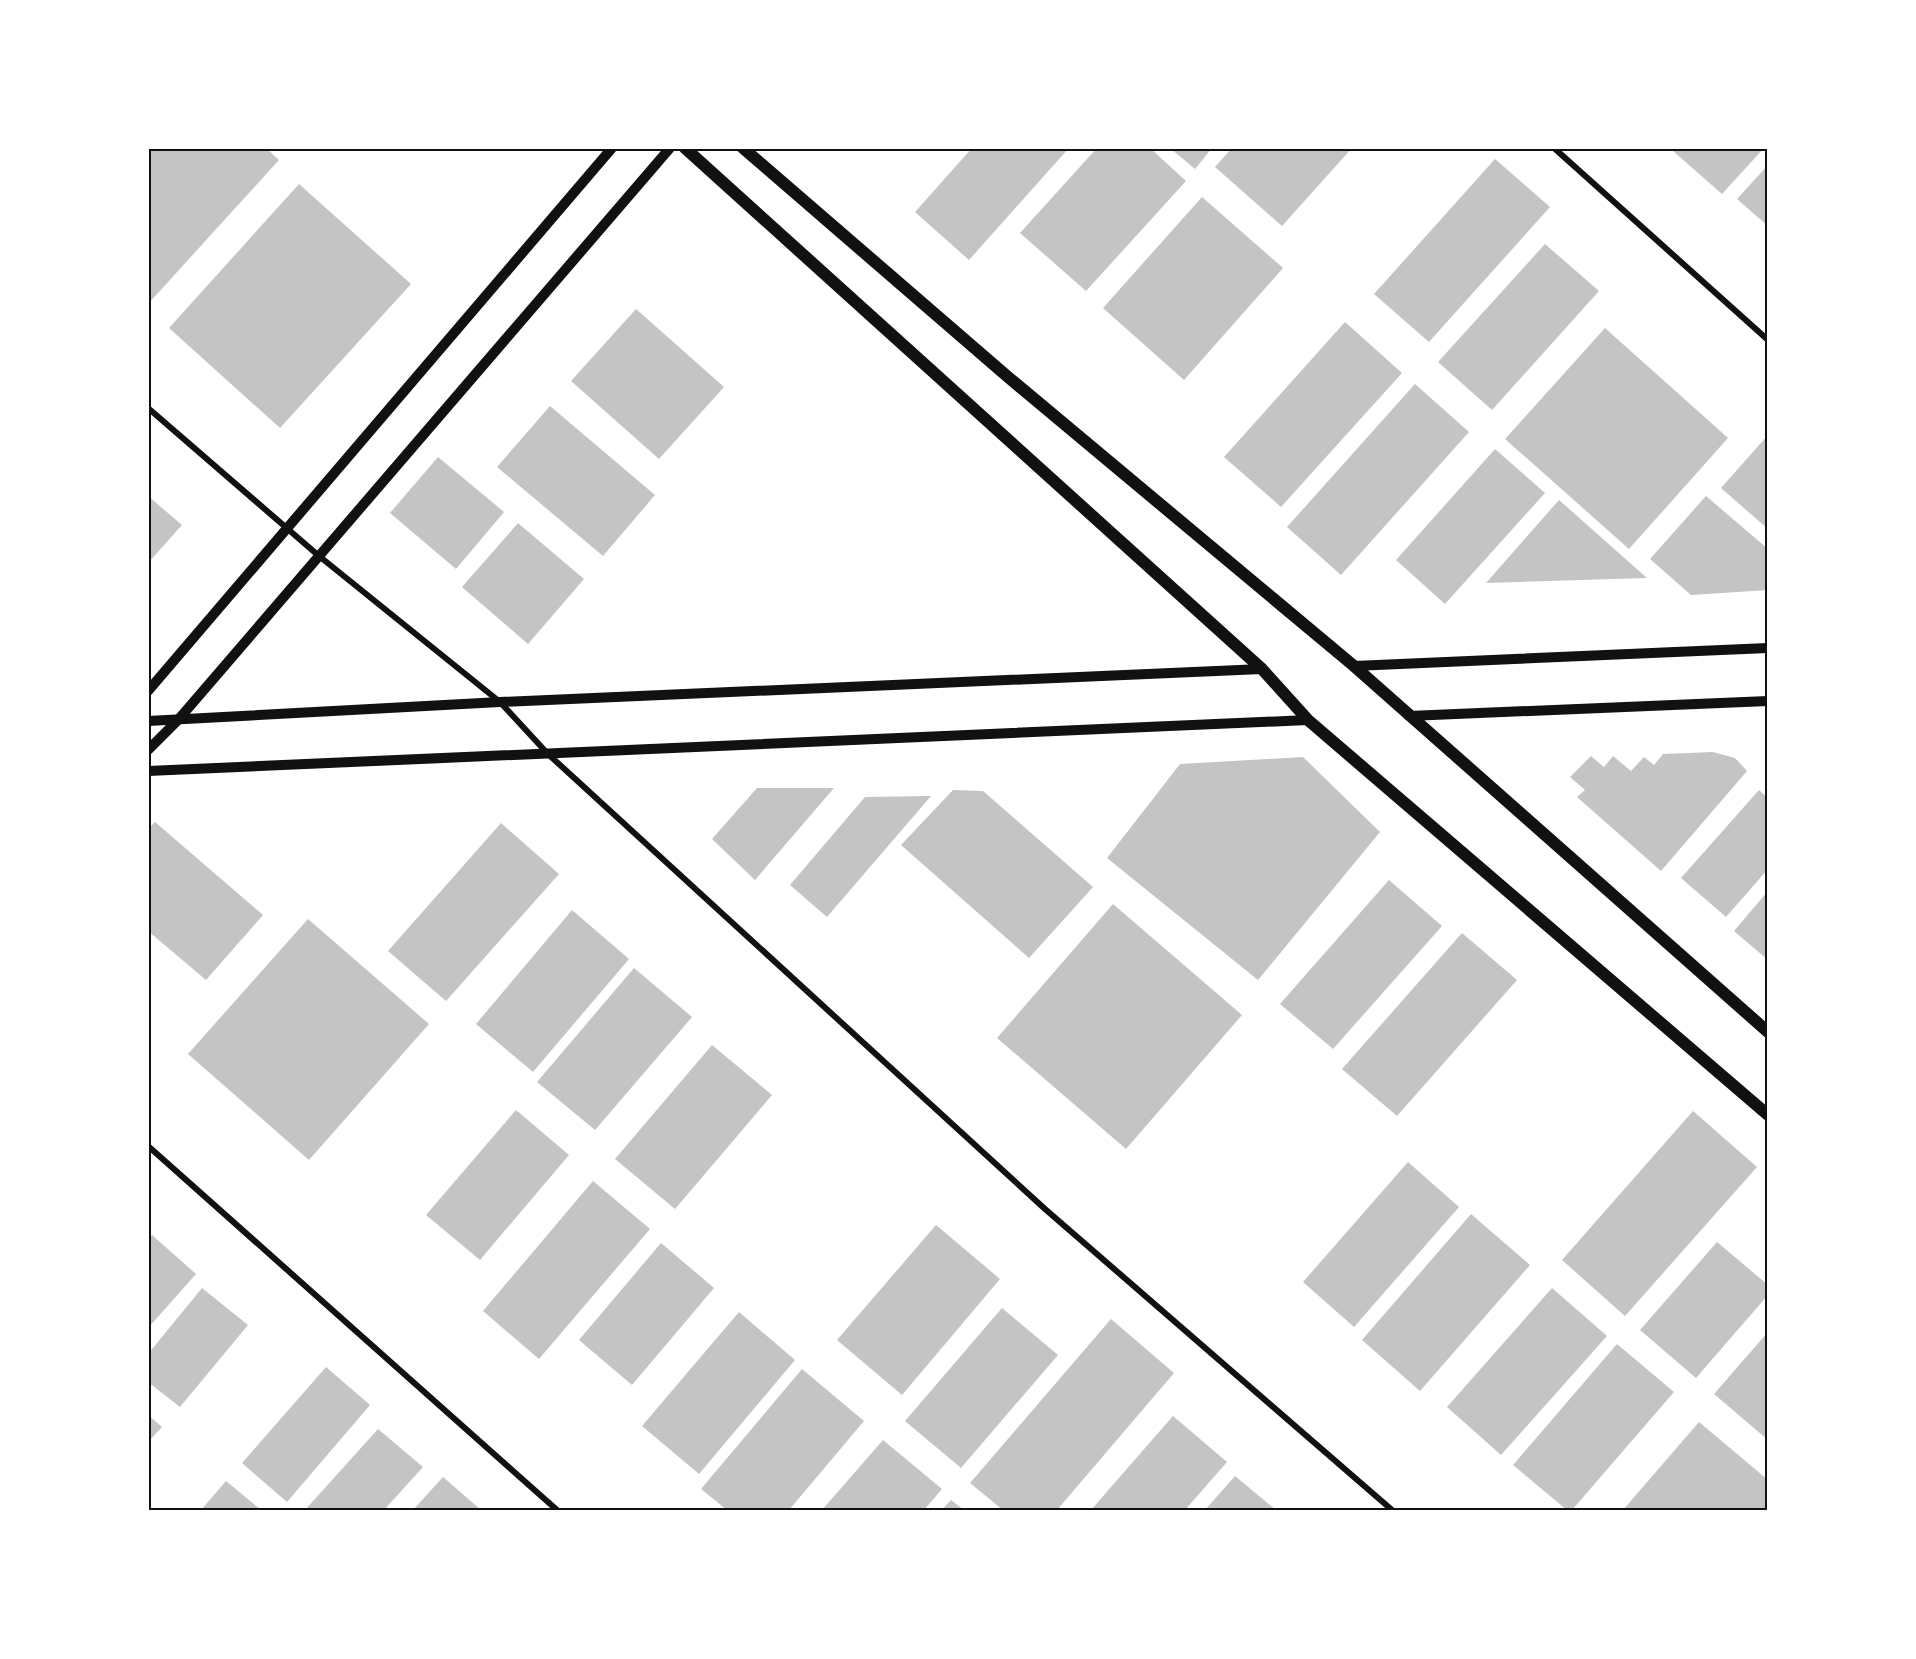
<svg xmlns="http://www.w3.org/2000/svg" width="1916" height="1659" font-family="'IBM Plex Sans',sans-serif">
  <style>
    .building { fill: #c4c4c4 }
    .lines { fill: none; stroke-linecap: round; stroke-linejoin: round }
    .minor { stroke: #111; stroke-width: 6 }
    .tertiary { stroke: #111; stroke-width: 10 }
    .secondary { stroke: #111; stroke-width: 12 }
    .neatline { fill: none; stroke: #111; stroke-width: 2 }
  </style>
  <rect width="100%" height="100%" fill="#fff"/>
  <g class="building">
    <polygon points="148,148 266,148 279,160 148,304"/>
    <polygon points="972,148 1069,148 969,260 915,212"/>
    <polygon points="1097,148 1150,148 1186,181 1086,291 1020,233"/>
    <polygon points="1170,148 1212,148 1195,169"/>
    <polygon points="1232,148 1352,148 1282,226 1215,167"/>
    <polygon points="1675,148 1764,148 1722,194 1673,151"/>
    <polygon points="1495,159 1550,207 1429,342 1374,294"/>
    <polygon points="1768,165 1768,226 1737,199"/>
    <polygon points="299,184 411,284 280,428 169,328"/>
    <polygon points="1202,197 1283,268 1184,380 1103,308"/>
    <polygon points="1545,244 1599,291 1492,410 1438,362"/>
    <polygon points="636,309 724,387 659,459 571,381"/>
    <polygon points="1345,322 1402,373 1281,507 1224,457"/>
    <polygon points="1605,328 1728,438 1629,549 1505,439"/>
    <polygon points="1415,384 1469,432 1341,575 1287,527"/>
    <polygon points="550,406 655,495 603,556 497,467"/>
    <polygon points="1768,435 1768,529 1721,488"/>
    <polygon points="1495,449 1545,493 1445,604 1396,560"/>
    <polygon points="438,457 504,512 456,569 390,513"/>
    <polygon points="148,496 182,525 148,563"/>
    <polygon points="1706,496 1768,549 1768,590 1691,595 1650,559"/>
    <polygon points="1559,500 1647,578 1486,583"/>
    <polygon points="518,523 584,579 528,644 462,587"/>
    <polygon points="1713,752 1735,758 1747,771 1661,871 1577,797 1585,790 1570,777 1591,756 1604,767 1613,756 1631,771 1644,757 1654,765 1663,754"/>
    <polygon points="1303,757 1380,832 1258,980 1107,858 1180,764"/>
    <polygon points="757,788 834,788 755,880 712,839"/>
    <polygon points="953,790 983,791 1093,887 1029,958 901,845"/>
    <polygon points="1759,790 1768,798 1768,869 1726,917 1681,878"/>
    <polygon points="931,796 827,917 790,885 865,797"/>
    <polygon points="155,822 263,915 206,980 148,931 148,829"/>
    <polygon points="501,823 559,874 446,1001 388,951"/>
    <polygon points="1389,880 1442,926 1333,1049 1280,1004"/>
    <polygon points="1768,891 1768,960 1734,931"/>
    <polygon points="1113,904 1242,1015 1126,1149 997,1038"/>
    <polygon points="572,910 629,959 533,1072 476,1024"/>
    <polygon points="308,919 429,1024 309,1160 188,1054"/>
    <polygon points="1462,933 1517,980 1397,1116 1342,1069"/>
    <polygon points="634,968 692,1017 595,1130 537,1082"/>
    <polygon points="712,1045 772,1095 675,1209 615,1159"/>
    <polygon points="516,1110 569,1155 480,1260 426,1215"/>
    <polygon points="1693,1111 1757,1167 1625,1316 1562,1260"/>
    <polygon points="1408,1162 1459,1207 1354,1327 1303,1282"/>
    <polygon points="593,1181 650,1229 539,1359 483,1311"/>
    <polygon points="1471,1214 1530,1265 1420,1391 1362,1340"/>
    <polygon points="936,1225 1000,1279 902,1395 837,1340"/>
    <polygon points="152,1235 196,1274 148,1328 148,1239"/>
    <polygon points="1717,1242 1768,1285 1768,1295 1696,1378 1640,1330"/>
    <polygon points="661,1243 714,1288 632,1385 579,1340"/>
    <polygon points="202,1288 248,1325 180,1407 148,1382 148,1354"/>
    <polygon points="1552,1288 1607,1336 1501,1455 1447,1407"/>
    <polygon points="1002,1308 1058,1355 961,1468 905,1421"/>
    <polygon points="739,1312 795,1360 699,1474 642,1426"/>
    <polygon points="1111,1319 1174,1373 1057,1510 1003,1510 970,1483"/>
    <polygon points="1768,1332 1768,1440 1714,1394"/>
    <polygon points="1617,1344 1674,1392 1572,1510 1567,1510 1513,1465"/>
    <polygon points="326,1367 370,1405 287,1502 242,1463"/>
    <polygon points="802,1369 864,1421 789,1510 727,1510 701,1489"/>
    <polygon points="148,1415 162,1427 148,1442"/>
    <polygon points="1173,1416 1227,1462 1185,1510 1091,1510"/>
    <polygon points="1699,1422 1768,1480 1768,1510 1623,1510"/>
    <polygon points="378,1429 423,1467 384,1510 305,1510"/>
    <polygon points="883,1440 942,1489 924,1510 822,1510"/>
    <polygon points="1235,1476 1276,1510 1205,1510"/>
    <polygon points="443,1477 481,1510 413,1510"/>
    <polygon points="226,1481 261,1510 201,1510"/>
    <polygon points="951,1500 964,1510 942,1510"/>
  </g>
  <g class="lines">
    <g class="minor">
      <polyline points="1554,148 1768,340"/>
      <polyline points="148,408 319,556 500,702 548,754 1045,1209 1392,1510"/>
      <polyline points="148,1146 557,1510"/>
    </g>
    <g class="tertiary">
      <polyline points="1354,666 1768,648"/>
      <polyline points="148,691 612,148"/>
      <polyline points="1409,716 1768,701"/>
      <polyline points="148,721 500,702 1262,669"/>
      <polyline points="148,750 178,720 670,148"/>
      <polyline points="148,771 1308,720"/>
    </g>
    <g class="secondary">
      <polyline points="685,148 1262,669 1308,720 1768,1115"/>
      <polyline points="743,148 1008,377 1354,666 1768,1032"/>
    </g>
  </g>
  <rect width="1916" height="1659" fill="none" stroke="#ffffff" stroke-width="300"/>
  <rect x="150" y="150" width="1616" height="1359" class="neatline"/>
</svg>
